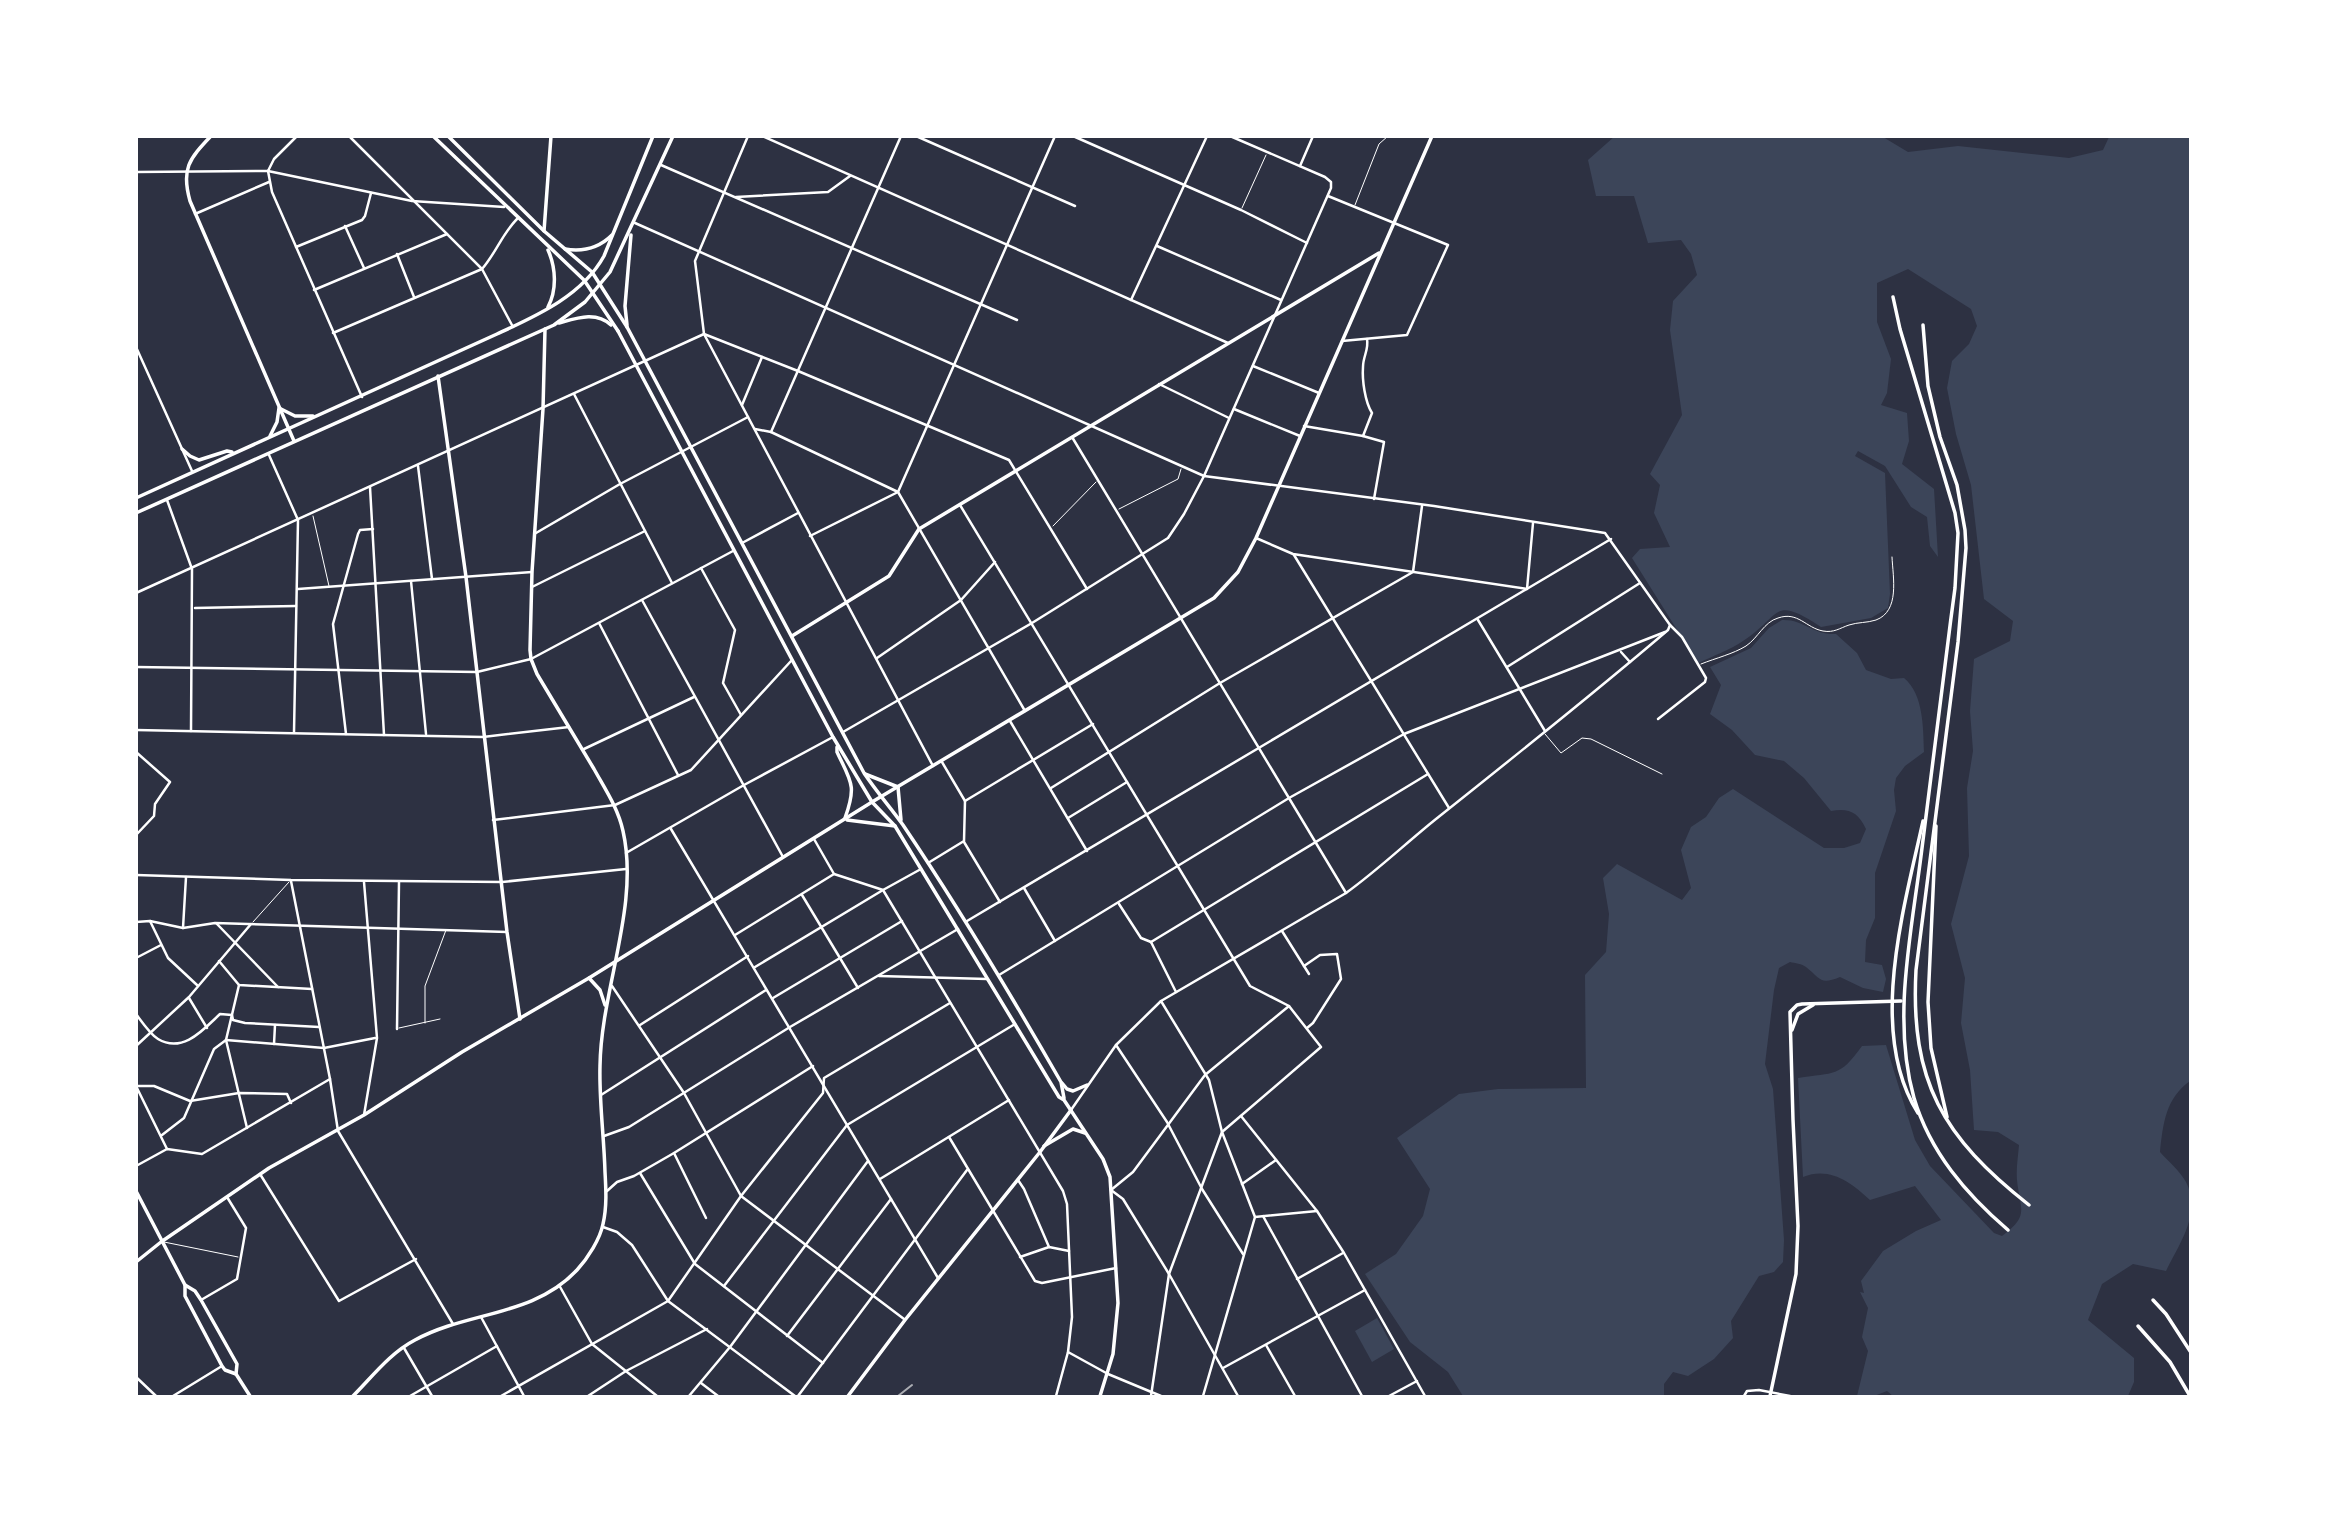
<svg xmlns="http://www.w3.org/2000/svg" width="2327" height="1533" font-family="'IBM Plex Serif',serif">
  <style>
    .green { fill: #3c4559 }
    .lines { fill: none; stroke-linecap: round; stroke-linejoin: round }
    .service { stroke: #fff; stroke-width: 1 }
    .minor { stroke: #fff; stroke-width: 2.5 }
    .tertiary { stroke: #fff; stroke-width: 3.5 }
    .secondary { stroke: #fff; stroke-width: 3.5 }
    .primary { stroke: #fff; stroke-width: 3.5 }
    .rail { stroke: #abadb3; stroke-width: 2 }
  </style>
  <rect width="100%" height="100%" fill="#2d3142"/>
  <g class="green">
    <path d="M1615,136l268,1 25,15 50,-6 111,12 34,-8 6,-13h81v944c-24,17 -27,42 -30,71 8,9 20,19 26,30 16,31 -7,62 -20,89l-33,-7 -31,20 -14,36 46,38v24l-6,14h-235l-6,-5 -13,5h-17l11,-45 -6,-14 6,-29 -8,-16 4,1 -3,-12 22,-30 33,-20 25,-11 -26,-34 -45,14c-19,-18 -41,-34 -67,-23l-5,-99c37,-6 41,0 64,-32l24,-1 29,95 15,26 64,67 8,3c28,-21 18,-26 15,-56 -1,-11 1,-23 2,-35l-21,-13 -24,-2 -4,-60 -9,-47 4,-45 -14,-54 18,-68 -2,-68 6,-37 -3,-40 4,-52 36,-18 3,-20 -29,-22 -13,-114 -15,-51 -9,-46 5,-27 17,-17 8,-18 -6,-17 -63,-40 -31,14v39l14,37 -4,34 -6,12 26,8 2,28 -7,23 32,25 4,68 -8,-11 -3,-29 -16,-10 -26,-41 -27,-15 -3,5 30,17 5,121 -2,14 -17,10 -50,9c-50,-33 -39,-11 -78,14 -13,9 -30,15 -45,22l-66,-105 8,-9 30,-2 -16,-34 6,-28 -10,-11 32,-59 -12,-85 3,-29 24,-26 -6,-21 -10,-14 -33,3 -14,-47h-38l-8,-36z"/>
    <path d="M1782,620c22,-1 30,15 54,14l21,19 9,17 25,9 13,-1c20,17 19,50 20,74l-19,14 -9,12 -2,12 2,21 -21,62v45l-9,22 -1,22 17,3 4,14 -3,13 -20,-4 -23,-11c-20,8 -19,2 -34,-10 -4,-3 -11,-4 -16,-5l-11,6 -5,22 -9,74 8,25 11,151 -1,22 -9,10 -15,4 -28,45 2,17 -19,21 -26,17 -15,-4 -9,12v12h-201l-15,-24 -38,-30 -45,-68 31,-20 27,-38 7,-27 -33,-51 62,-44 39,-5 88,-1 -1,-113 21,-23 3,-38 -6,-36 14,-14 65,36 9,-12 -10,-38 10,-23 15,-10 13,-19 14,-9 91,59h20l16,-5 6,-14c-8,-17 -17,-21 -35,-18l-27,-33 -20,-17 -29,-6 -23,-25 -22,-16 11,-29 -11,-18 41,-19 18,-20z"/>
    <polygon points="1377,1318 1394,1349 1372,1362 1355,1331"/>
  </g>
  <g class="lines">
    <g class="service">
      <polyline points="1355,205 1379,144 1388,136"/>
      <polyline points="1242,208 1266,155"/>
      <polyline points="1119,509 1178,479 1181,469"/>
      <polyline points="313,516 329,586"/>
      <polyline points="1053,526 1096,482"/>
      <path d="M1701,664c15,-6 32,-10 45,-18 12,-8 18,-24 32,-28 20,-7 28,10 45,13 11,2 17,-3 26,-6 9,-3 18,-2 27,-5 24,-9 17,-42 16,-63"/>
      <polyline points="1545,734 1561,753 1582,738 1591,739 1662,774"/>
      <polyline points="253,922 289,882"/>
      <polyline points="425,1023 425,986 446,930"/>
      <polyline points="399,1028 440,1019"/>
      <polyline points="164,1242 238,1257"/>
    </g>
    <g class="minor">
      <polyline points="349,136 482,269 513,327"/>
      <polyline points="748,136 695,261 704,334 933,766"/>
      <polyline points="762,136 1228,343"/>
      <polyline points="916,136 1075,206"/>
      <polyline points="1073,136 1241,210 1307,243"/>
      <polyline points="661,165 1017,320"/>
      <polyline points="1300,166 1313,136"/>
      <polyline points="268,171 272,192 362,397"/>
      <polyline points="268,171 274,159 297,136"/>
      <polyline points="136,172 268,171 412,201 504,207"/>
      <polyline points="1328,196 1448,245 1407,335 1342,341"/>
      <polyline points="736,197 828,192 850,176"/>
      <polyline points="195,214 269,182"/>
      <path d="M635,223l569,253 230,30 171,27 65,92 -2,5c-76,65 -154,127 -232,189 -30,24 -58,51 -90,74l-185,108 -45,44 -45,65"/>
      <polyline points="345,226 364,268"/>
      <polyline points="1157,246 1281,300"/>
      <polyline points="296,247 362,220 365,216 371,193"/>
      <polyline points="397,254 414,297"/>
      <polyline points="314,290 447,234"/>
      <polyline points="1131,300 1207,136"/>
      <path d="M333,333l149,-64c14,-16 20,-35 35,-50"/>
      <polyline points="136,347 192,471"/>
      <polyline points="1253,366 1319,393"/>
      <polyline points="1159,384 1229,418"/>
      <polyline points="574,394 672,583"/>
      <polyline points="742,405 762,357"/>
      <polyline points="1234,409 1300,436"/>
      <polyline points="1304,426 1363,436 1384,442 1374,499"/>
      <polyline points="755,429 771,432 898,492 1025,711"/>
      <polyline points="771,432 901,136"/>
      <path d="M1363,436l9,-23c-7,-11 -10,-33 -9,-46 0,-11 6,-17 4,-28"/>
      <polyline points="1072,437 1346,893"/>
      <polyline points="269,455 298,520 294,732"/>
      <polyline points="418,466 432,579"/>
      <polyline points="370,487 384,735"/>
      <polyline points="167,500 192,569 191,731"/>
      <polyline points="960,505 1250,986 1289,1006 1321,1047 1222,1132 1169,1274 1151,1396"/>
      <polyline points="536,533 620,484 748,417"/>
      <polyline points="810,536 898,492 1055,136"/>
      <polyline points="1256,538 1293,554 1527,589 1533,523"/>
      <polyline points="742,543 798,513"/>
      <polyline points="1294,555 1449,808"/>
      <polyline points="701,568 735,630 723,683 741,715"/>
      <polyline points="411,581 426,734"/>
      <polyline points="532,587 645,531"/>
      <polyline points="298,589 532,572"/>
      <polyline points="136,593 704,334 798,371 1009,460 1087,589"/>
      <polyline points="642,600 783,857"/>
      <polyline points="195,608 296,606"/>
      <polyline points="1478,620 1545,731"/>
      <polyline points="599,623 678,775"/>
      <polyline points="1621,652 1630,662"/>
      <polyline points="877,658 961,600 995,562"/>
      <polyline points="136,667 477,672 531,659 733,551"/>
      <polyline points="1507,667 1640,583"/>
      <polyline points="1658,719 1705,682 1706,678 1682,637 1670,625"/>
      <polyline points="1010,721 1087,851"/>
      <polyline points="136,730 483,737 569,727"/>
      <polyline points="843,732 1032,623 1168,538 1184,514 1204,476 1331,188 1331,182 1325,177 1230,136"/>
      <polyline points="346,734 333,624 358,534 360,530 373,529"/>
      <polyline points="584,749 694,697"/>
      <polyline points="136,752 170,782 155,804 154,816 136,835"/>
      <polyline points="942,762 965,801"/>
      <polyline points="1051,788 1220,683 1413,572 1422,506"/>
      <polyline points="1068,818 1127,782"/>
      <polyline points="493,820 615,805 691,770 791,661"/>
      <polyline points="671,829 938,1278"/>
      <polyline points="814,839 834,874 883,890 1063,1191 1067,1204 1072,1317 1068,1352 1056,1396"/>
      <polyline points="964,842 1000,902"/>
      <polyline points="626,853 744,785 833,737"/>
      <polyline points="928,863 964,841 965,801 1093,724"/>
      <polyline points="136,875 291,880 502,882 626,869"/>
      <polyline points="291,881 330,1079 338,1131 453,1324"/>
      <polyline points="1024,888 1055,941"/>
      <polyline points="802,895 858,988"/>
      <polyline points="1119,904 1141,938 1151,942"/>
      <polyline points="150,921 168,958 197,985"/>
      <polyline points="967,921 1611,539"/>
      <polyline points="136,922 150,921 183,928 215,923 507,932"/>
      <polyline points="217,924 278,987"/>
      <polyline points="183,928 186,877"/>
      <polyline points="1282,931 1309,974"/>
      <polyline points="735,935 834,874"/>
      <polyline points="1151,942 1428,774"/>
      <polyline points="1151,942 1176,992"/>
      <polyline points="136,958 161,945"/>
      <polyline points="219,961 239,985 312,989"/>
      <polyline points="1304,966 1320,955 1337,954 1341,979 1313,1023 1307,1028"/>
      <polyline points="755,967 883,890 921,869"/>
      <polyline points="999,975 1289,798 1404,734 1665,632"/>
      <polyline points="879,976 987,979"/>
      <polyline points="612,986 684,1093 741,1196 904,1319"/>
      <polyline points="189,998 207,1028"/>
      <polyline points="773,998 902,921"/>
      <polyline points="1161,1001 1209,1080 1222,1132 1255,1217 1203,1396"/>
      <path d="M136,1014c6,8 14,20 22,25 25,15 46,-10 62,-25l12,1 1,5 12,3 74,4"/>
      <polyline points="640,1025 748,956"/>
      <polyline points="397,1029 399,882"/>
      <polyline points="226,1040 324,1048 375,1038"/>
      <polyline points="226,1040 247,1128"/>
      <polyline points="274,1044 275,1025"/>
      <polyline points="1116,1045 1167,1122 1202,1189 1243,1254"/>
      <polyline points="136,1046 189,997 251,924"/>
      <polyline points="136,1086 167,1149"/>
      <polyline points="137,1086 154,1086 190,1101 239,1093 287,1094 291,1103"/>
      <polyline points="601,1095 766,990"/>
      <polyline points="364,1115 377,1038 364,882"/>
      <polyline points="1241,1116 1317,1211 1344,1253 1425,1396"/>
      <polyline points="162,1135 184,1118 214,1049 226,1040 239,985"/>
      <polyline points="604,1136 629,1127 790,1027 958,929"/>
      <polyline points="949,1137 1035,1281 1042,1283 1116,1268"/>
      <polyline points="674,1153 706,1218"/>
      <polyline points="136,1166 167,1149 202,1154 330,1079"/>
      <polyline points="640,1173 695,1264 823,1363"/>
      <polyline points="260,1174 339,1301 416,1259"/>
      <polyline points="880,1179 1009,1100"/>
      <polyline points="1018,1180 1024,1189 1049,1247"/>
      <polyline points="1242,1184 1276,1160"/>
      <polyline points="607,1191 617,1182 634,1176 674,1153 813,1066"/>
      <polyline points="1263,1216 1362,1396"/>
      <polyline points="1255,1217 1317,1211"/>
      <polyline points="603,1227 617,1232 632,1245 668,1301 795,1396"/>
      <polyline points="1020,1257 1049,1247 1069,1251"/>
      <polyline points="1297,1279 1343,1253"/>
      <polyline points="559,1285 592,1344 657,1396"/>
      <polyline points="724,1286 847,1125 1015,1024"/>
      <polyline points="201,1300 237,1279 246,1228 227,1197"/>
      <polyline points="481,1317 524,1396"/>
      <polyline points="787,1336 891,1199"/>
      <polyline points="1266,1345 1295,1396"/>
      <polyline points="404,1348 432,1396"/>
      <polyline points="1068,1352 1108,1374 1161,1396"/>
      <polyline points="1223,1368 1365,1290"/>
      <polyline points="136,1377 156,1396"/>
      <polyline points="701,1383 718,1396"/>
      <polyline points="173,1396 222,1366"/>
      <polyline points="410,1396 497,1346"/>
      <polyline points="501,1396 668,1301 741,1196 823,1093 824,1078 950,1003"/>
      <polyline points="588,1396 626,1371 707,1329"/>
      <polyline points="689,1396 730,1347 868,1161"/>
      <polyline points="798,1396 967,1170"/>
      <polyline points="1238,1396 1169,1274 1123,1199 1111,1190 1133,1172 1205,1075 1289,1006"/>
      <polyline points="1389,1396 1417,1381"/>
      <polyline points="1744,1396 1747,1391 1759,1390 1790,1396"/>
    </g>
    <g class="tertiary">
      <path d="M211,136c-22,23 -30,33 -21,65l104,240"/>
      <polyline points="544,231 551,136"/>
      <polyline points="438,376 466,577 507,932 520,1019"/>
      <polyline points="589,978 600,990 605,1005"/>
      <path d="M353,1396c19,-19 37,-43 62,-56 53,-29 118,-23 162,-70 11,-12 23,-31 26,-46 4,-17 3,-35 2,-52 -1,-36 -6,-71 -5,-106 1,-77 40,-160 23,-235 -5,-23 -18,-42 -29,-62 -19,-32 -38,-63 -57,-95l-6,-15 -1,-9 2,-78 11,-163 2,-80"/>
      <polyline points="848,1396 905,1320 1040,1152 1071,1110"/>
    </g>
    <g class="secondary">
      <path d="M1893,297l7,32 55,184 3,20 -3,55c-12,89 -23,178 -34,268 -10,79 -29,164 -7,242 16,54 52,96 94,132"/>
      <path d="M1923,325l5,61 12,51 17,48 8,45 1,18 -8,94 -42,328c-6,112 27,167 113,235"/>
      <path d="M627,327l237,446c12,18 26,34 39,52 56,83 108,170 158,257l3,16"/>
      <polyline points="618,331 833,737 872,802 895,826 1059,1097 1064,1100 1103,1159 1110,1177 1118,1303 1113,1354 1100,1396"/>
      <polyline points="792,636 889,576 919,529 1379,253"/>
      <path d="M837,747v5c14,30 20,33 8,66"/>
      <polyline points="865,774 898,787"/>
      <polyline points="898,787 901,820"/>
      <polyline points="847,820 895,826"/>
      <polyline points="1936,826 1928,1002 1931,1048 1947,1117"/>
      <polyline points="1792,1030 1798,1014 1813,1005"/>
      <polyline points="1062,1083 1067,1089 1073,1091 1087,1085"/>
      <path d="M1918,1113c-51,-80 -14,-205 5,-292"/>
      <polyline points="1044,1146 1073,1129 1085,1133"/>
      <polyline points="136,1191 185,1285 185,1296 222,1366 225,1370 236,1374"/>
      <polyline points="136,1262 161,1242 269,1168 364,1115 462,1052 589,978 872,802 1214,598 1238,572 1256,538 1432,136"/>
      <polyline points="185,1285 195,1291 201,1300 237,1364 236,1374 250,1396"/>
      <polyline points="2153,1300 2166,1314 2190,1351"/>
      <polyline points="2138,1326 2170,1362 2190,1396"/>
      <polyline points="1770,1396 1796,1274 1798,1226 1793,1120 1790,1012 1797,1005 1802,1004 1901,1001"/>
    </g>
    <g class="primary">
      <polyline points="433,136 584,280 618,331"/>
      <polyline points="448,136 544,231 592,272 627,327"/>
      <path d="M565,249c18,3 34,-1 47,-14"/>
      <path d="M548,307c9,-17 8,-39 0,-57"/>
      <path d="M559,323c18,-5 37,-12 52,2"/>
      <polyline points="627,325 625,306 631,235"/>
      <polyline points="270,436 277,422 279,408 295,416 313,416"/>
      <polyline points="182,449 190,456 199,460 227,451 232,452"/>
      <path d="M136,498l361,-164c39,-18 85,-38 107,-78l49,-120"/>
      <polyline points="136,513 554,325 585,302 610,272 673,136"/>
    </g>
    <polyline class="rail" points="898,1396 912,1385"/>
  </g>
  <rect width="2327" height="1533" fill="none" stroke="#ffffff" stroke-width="276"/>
</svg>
